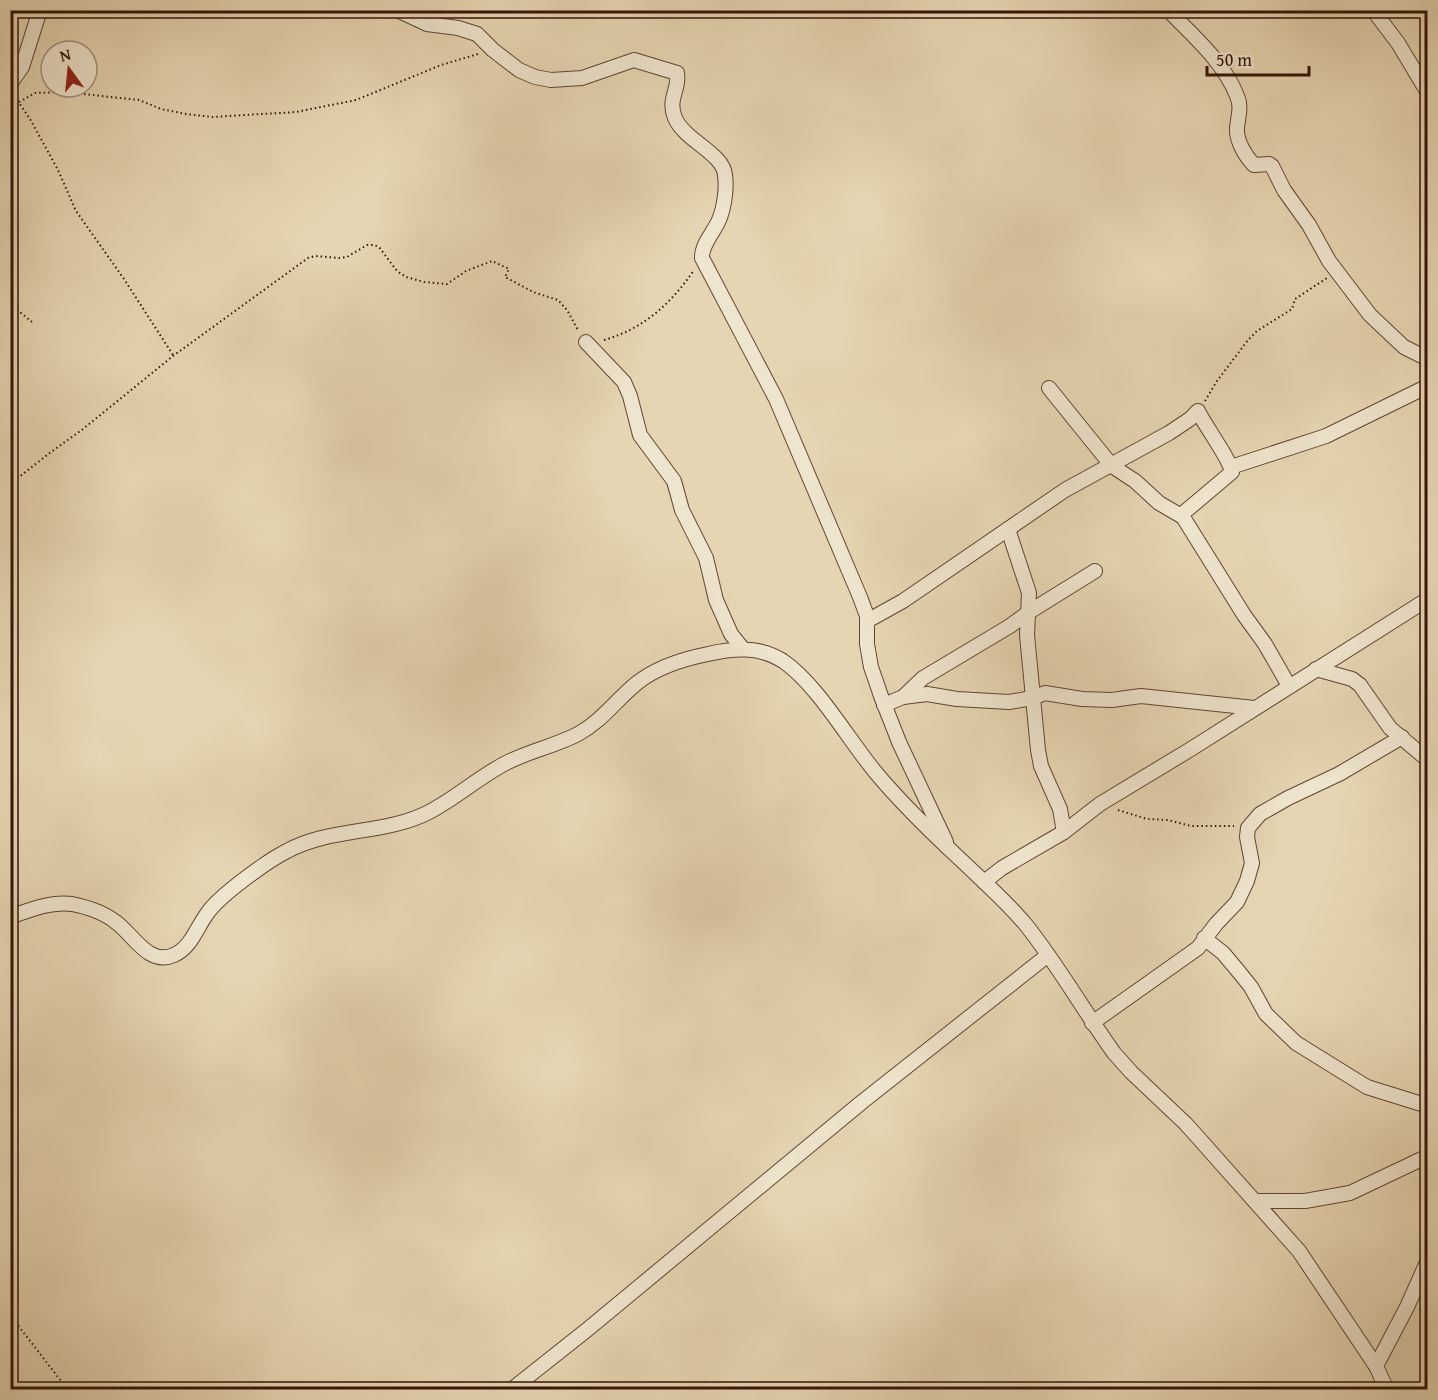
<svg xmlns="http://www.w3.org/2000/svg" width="1438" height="1400" font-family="'Gentium Book Plus',serif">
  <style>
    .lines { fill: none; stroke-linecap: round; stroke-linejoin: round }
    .minor-casing { stroke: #604532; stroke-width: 16 }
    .path { stroke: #341508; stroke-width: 2; stroke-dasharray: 1.5 3; stroke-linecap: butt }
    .minor { stroke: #efe4cd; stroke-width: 14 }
  </style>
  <rect width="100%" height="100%" fill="#e6d5b2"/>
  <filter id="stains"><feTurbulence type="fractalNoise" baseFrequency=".00333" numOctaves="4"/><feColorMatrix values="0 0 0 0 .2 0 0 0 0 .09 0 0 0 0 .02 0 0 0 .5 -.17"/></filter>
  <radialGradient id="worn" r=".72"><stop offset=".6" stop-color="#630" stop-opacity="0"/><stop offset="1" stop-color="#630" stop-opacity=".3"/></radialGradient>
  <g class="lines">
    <g class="minor-casing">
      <g id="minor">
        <path d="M397,10l30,14 31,4 19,6 16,16 26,20 16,7 16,3 31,-2 52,-18 43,13c3,16 -10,26 -2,45 10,23 48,35 50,57 2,14 -1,33 -6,45 -5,12 -18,25 -17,38l74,141 84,198 7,19v28l4,23 10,29 18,46 47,100"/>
        <path d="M1168,10c25,26 56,52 69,86 5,11 1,20 0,32 -1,12 8,28 17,37l15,-1 3,2 12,24 25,35 20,36 41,54 34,32 24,12"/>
        <polyline points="1373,10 1398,43 1428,93"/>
        <polyline points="10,84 22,67 40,10"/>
        <polyline points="586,342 624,382 630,396 640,435 674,481 682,510 706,558 716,600 731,634 743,649"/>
        <polyline points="1049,388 1112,466 1135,481 1159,503 1183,517 1244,615 1265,644 1289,686"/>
        <polyline points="1231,467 1326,436 1428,386"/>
        <polyline points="1008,529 1029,593 1027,635 1038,750 1041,766 1060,809 1064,832"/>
        <path d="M867,621l36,-20 162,-111 104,-57 21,-14 8,-8c7,15 32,48 34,61l-51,43"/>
        <polyline points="1316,669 1352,679 1360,685 1390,728 1428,760"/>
        <polyline points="903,697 923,678 1010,626 1029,612 1095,571"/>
        <polyline points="884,705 903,697 927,694 957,699 1009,702 1032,698 1045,693 1082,699 1112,700 1141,696 1254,708"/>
        <polyline points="984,882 1002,868 1064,832 1100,804 1191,749 1428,599"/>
        <path d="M10,917c19,-7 41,-16 62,-13 15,3 33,9 45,19 17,13 32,43 57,32 18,-8 23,-29 35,-44 13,-17 58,-50 78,-60 44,-24 98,-16 142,-39 27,-14 50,-35 77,-49 23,-12 49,-17 72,-29 24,-13 39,-35 59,-51 20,-16 46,-24 71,-29 26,-6 52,-8 75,7 35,24 66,80 94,113 26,31 55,59 84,86 22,21 46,42 65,65 32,40 58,86 88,128l17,19 55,52 113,127 77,115 11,24"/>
        <polyline points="1204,938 1223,953 1239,972 1251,987 1266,1014 1296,1043 1367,1087 1428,1106"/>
        <polyline points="1092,1023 1198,948 1216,924 1237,902 1247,881 1252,863 1247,837 1248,828 1260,814 1288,798 1339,774 1402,737"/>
        <polyline points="1255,1201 1305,1201 1350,1193 1428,1156"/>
        <polyline points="1376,1366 1407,1307 1428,1260"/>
        <polyline points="511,1390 588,1329 862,1102 1048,955"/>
      </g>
    </g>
    <g class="path">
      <polyline points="15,97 30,119 58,170 76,211 124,279 173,355"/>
      <polyline points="19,102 35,93 64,92 139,100 161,109 186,114 212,117 296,112 356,100 441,65 478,54"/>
      <polyline points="10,304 32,322"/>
      <path d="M604,340c39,-11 67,-36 90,-70"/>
      <polyline points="1205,401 1217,381 1248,340 1257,331 1292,309 1295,299 1327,278"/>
      <polyline points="10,484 51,452 83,429 173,356 308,258 315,256 339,258 347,257 367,245 374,245 379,247 397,271 406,277 424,282 447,284 466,271 492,261 509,269 505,277 533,292 558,300 567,310 578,330"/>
      <polyline points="1118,810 1147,819 1168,820 1191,826 1234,826"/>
      <polyline points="10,1315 68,1390"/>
    </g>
    <use href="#minor" class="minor"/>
  </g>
  <rect width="1438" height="1400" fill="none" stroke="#e6d5b2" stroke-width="36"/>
  <rect x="12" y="12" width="1414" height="1376" fill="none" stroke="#341508" stroke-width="3"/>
  <rect x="18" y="18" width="1402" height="1364" fill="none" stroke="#341508" stroke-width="1.5"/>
  <g transform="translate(69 69) rotate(345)"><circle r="28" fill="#efe4cd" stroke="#a4917e" stroke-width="1.5"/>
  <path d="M0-4.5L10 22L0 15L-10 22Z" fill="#8f2418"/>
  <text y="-9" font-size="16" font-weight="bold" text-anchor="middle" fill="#341508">N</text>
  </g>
  <path d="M1207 66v9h102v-9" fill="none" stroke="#341508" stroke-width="3"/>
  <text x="1216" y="66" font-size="18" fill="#341508" stroke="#efe4cd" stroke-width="4.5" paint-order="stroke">50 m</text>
  <rect width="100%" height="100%" filter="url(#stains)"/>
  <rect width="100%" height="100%" fill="url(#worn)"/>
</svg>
